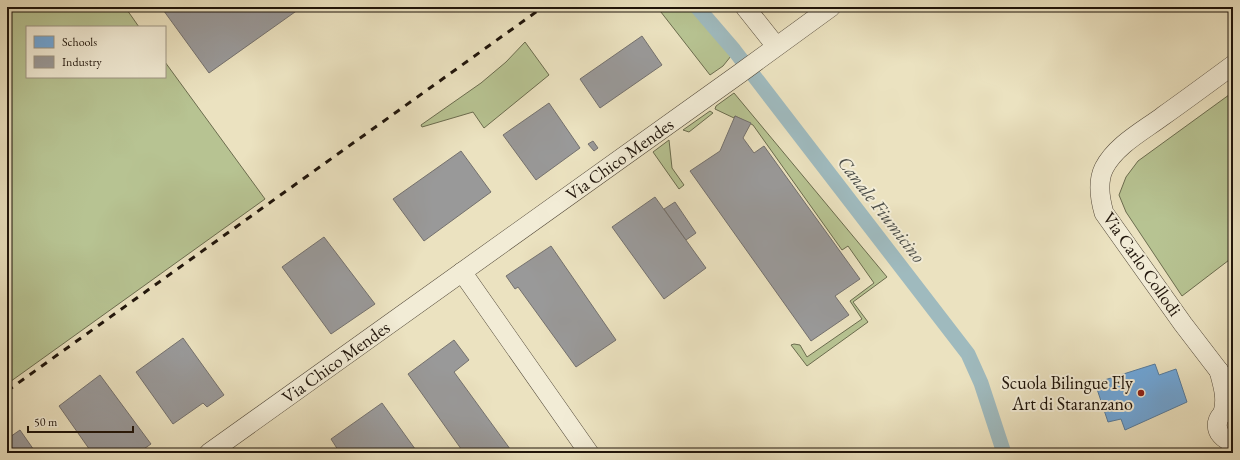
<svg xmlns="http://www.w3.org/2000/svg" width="1240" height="460" font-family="'EB Garamond',serif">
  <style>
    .green { fill: #b7c392; stroke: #6b6c4e }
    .schools { fill: #6fa8dc; stroke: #577c9d }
    .industry { fill: #999; stroke: #74716e }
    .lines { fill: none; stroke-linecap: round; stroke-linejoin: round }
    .canal { stroke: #9fbabe; stroke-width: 15 }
    .minor-casing { stroke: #524838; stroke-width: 20 }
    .minor { stroke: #f2ecd6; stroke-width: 19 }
    .rail { stroke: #1f140a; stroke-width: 3; stroke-dasharray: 7 7; stroke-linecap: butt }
    .poi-dot { fill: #8f2418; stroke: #f2ecd6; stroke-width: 1.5 }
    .labels { text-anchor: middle; stroke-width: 4; stroke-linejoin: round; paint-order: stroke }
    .street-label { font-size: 18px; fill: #1f140a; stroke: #f2ecd6 }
    .poi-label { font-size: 18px; fill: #1f140a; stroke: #f2ecd6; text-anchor: end }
    .water-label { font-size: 19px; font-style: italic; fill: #4c4e49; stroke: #f2ecd6 }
  </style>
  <rect width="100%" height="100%" fill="#ebe2c0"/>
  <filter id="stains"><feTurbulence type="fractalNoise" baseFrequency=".005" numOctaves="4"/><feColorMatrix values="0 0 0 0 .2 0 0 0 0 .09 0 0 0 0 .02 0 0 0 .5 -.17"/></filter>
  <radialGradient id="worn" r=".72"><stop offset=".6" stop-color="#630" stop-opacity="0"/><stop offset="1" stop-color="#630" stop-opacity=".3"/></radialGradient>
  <g class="green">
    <polygon points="7,7 125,7 139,27 27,27 27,77 165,77 165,62 265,199 7,384"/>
    <polygon points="657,7 690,7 731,56 723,66 710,75"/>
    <polygon points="525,42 549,75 484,128 473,112 422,127 421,125 481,83 506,62"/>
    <polygon points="1233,92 1233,257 1182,296 1126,212 1119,195 1126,177 1138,161"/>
    <polygon points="734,93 887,277 853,302 868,322 807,366 791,345 794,344 800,345 807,357 862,319 850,301 874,283 848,246 842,250 753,125 735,116 734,118 715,109 716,106"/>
    <polygon points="710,111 713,113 689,132 683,130"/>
    <polygon points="669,140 672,168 684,185 679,189 653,152"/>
  </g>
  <polygon class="schools" points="1155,364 1159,375 1176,369 1187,402 1125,430 1121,419 1108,422 1095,383"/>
  <g class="industry">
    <polygon points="161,7 302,7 209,73"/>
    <polygon points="642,36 662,65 600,108 580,79"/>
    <polygon points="549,103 580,148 536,180 503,135"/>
    <polygon points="735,116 751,123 743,138 754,153 764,146 860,279 835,296 849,315 811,341 690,171 720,151"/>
    <polygon points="593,141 598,148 594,151 588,144"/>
    <polygon points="461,151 491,192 424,241 393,199"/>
    <polygon points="655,197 706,268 664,299 612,227"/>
    <polygon points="675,202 696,233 686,240 664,209"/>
    <polygon points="324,237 375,304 331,334 282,267"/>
    <polygon points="551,246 616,340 576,367 518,287 515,289 506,276"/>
    <polygon points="183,338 224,395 207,407 203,403 173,424 136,372"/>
    <polygon points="454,340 469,360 454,372 513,453 464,453 408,374"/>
    <polygon points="100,375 151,444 138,453 92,453 59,406"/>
    <polygon points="382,403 418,453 340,453 331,439"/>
    <polygon points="20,430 36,453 7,453 7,439"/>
  </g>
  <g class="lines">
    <polyline class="canal" points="697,7 734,50 968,354 981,383 1004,453"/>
    <g class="minor-casing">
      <g id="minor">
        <polyline points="745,7 776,46"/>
        <polyline points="462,272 589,453"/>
        <path d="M1219,371l-36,-47 -79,-111c-4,-14 -7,-31 0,-45 12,-23 39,-37 59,-52 24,-17 47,-34 70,-51"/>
        <path d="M1233,409c-21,4 -21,28 0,33"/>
        <path d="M1223,413c4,-15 0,-27 -4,-42l14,22"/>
        <path id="s1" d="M209,453l530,-379 92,-67"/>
      </g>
    </g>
    <use href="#minor" class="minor"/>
    <polyline class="rail" points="7,391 543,7"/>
  </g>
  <circle class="poi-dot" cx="1141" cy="393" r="4"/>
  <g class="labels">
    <g class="street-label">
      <text dy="6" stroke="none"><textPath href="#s1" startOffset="505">Via Chico Mendes</textPath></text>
      <text transform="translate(1142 264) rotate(55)" y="6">Via Carlo Collodi</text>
      <text dy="6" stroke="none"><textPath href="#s1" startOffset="156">Via Chico Mendes</textPath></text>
    </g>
    <g class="poi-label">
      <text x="1133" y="389">Scuola Bilingue Fly<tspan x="1133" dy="21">Art di Staranzano</tspan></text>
    </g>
    <g class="water-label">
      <text transform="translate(882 209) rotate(52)" y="7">Canale Fiumicino</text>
    </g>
  </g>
  <rect width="1240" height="460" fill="none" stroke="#ebe2c0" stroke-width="24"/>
  <rect x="8" y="8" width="1224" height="444" fill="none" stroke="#1f140a" stroke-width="2"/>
  <rect x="12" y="12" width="1216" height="436" fill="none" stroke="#1f140a"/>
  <rect x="26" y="26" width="140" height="52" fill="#f2ecd6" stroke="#9e9684"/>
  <rect x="34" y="36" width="20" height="12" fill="#6fa8dc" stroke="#9e9684"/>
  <text x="62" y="46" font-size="12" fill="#1f140a">Schools</text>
  <rect x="34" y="56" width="20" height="12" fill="#999999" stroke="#9e9684"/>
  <text x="62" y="66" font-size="12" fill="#1f140a">Industry</text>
  <path d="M28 426v6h105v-6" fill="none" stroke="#1f140a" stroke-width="2"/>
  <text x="34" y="426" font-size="12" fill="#1f140a" stroke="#f2ecd6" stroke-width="3" paint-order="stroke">50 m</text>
  <rect width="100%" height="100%" filter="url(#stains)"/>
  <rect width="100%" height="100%" fill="url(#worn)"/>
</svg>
